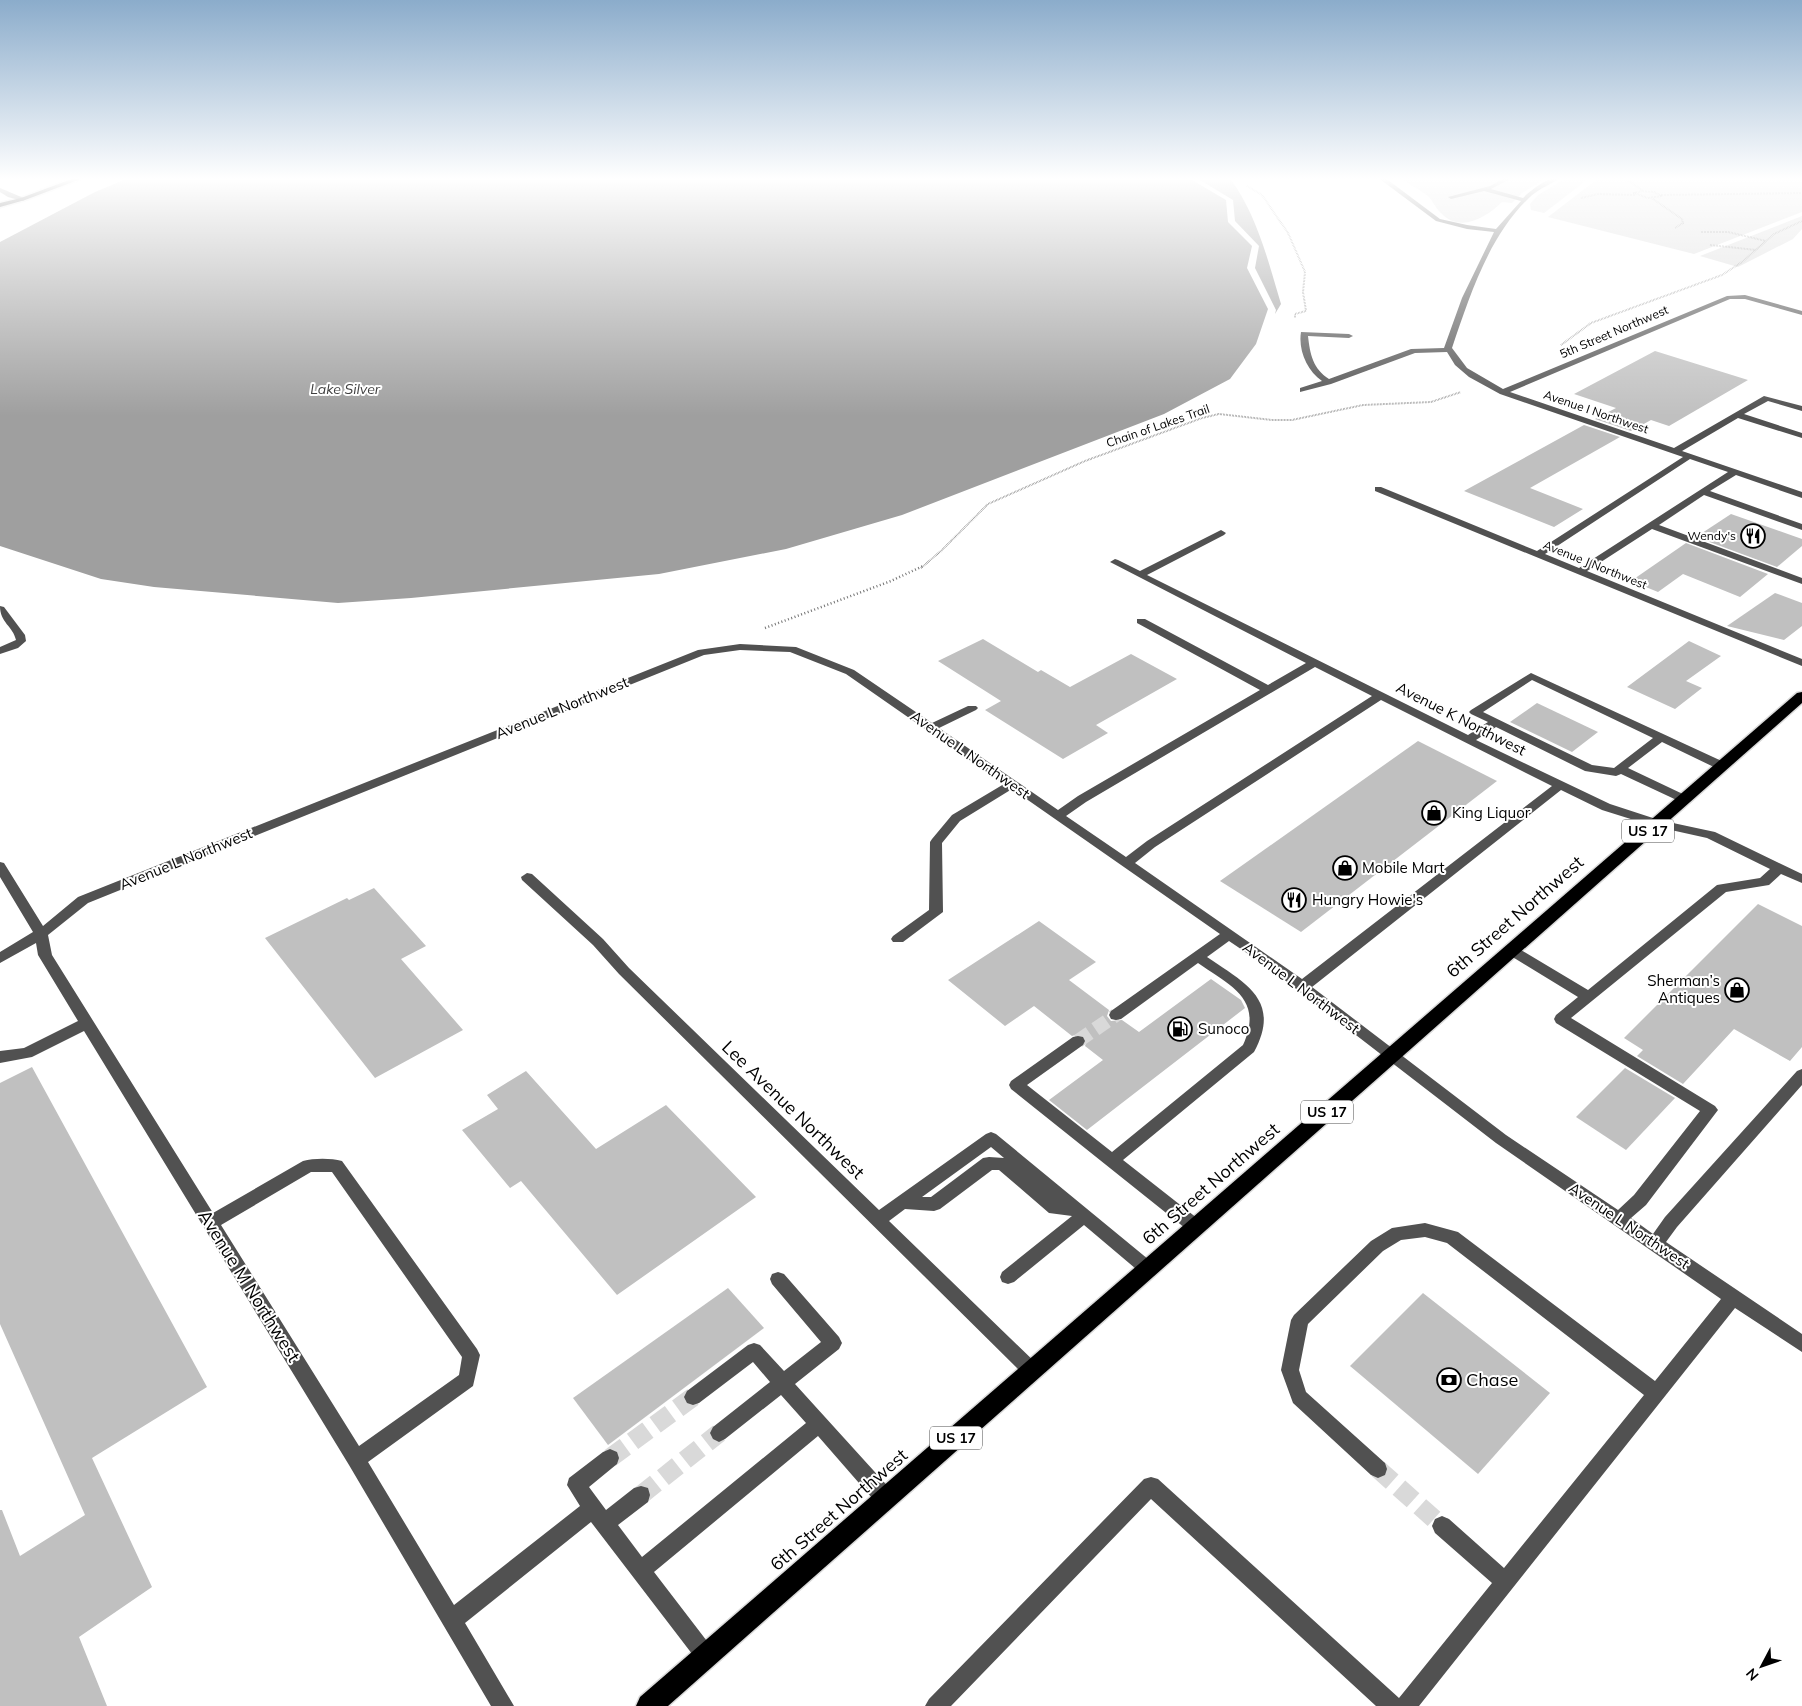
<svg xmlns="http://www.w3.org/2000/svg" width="1802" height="1706" font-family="Mulish,sans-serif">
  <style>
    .green { fill: #d8d8d8 }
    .water { fill: #9f9f9f }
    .building { fill: #c0c0c0 }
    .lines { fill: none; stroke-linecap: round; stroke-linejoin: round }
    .minor-tunnel-far1 { stroke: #d9d9d9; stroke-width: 14; stroke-dasharray: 14 7; stroke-linecap: butt }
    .minor-tunnel { stroke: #d9d9d9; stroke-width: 19; stroke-dasharray: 19 9; stroke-linecap: butt }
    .major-casing { stroke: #dbdbdb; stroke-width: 3 }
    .highway-casing { stroke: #dbdbdb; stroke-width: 3 }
    .path-far1 { stroke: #737373; stroke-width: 2; stroke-dasharray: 0.5 1; stroke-linecap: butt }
    .path { stroke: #737373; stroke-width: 2.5; stroke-dasharray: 1 2.5; stroke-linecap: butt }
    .minor { fill: #515151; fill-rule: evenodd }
    .major { fill: #000; fill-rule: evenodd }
    .highway { fill: #000; fill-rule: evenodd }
    .labels { text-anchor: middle; stroke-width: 4; stroke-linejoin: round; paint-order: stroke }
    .far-street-label { font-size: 12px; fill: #000; stroke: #fff }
    .far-poi-label { font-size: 12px; fill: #000; stroke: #fff; text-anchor: end }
    .far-water-label { font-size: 14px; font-style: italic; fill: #404040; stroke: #fff }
    .shield { fill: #fff; stroke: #4c4c4c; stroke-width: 1 }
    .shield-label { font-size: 14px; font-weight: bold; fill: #000 }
    .street-label { font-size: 15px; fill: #000; stroke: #fff }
    .poi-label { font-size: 15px; fill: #000; stroke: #fff; text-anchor: start }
    .near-street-label { font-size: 18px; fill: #000; stroke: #fff }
    .near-poi-label { font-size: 18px; fill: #000; stroke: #fff; text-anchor: start }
  </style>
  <rect width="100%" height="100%" fill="#fff"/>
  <g class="green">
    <path d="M1398,177h150l-26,16 -10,10 -10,-1c-15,15 -41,31 -60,12 -6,-5 -9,-13 -14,-18 -9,-7 -21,-13 -30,-19z"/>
    <polygon points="1568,177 1591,177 1544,213 1531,210 1530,204 1538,195"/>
    <polygon points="1600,177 1802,177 1802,212 1694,254 1548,217"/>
    <polygon points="1802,216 1802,229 1793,239 1738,267 1700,256"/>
  </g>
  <g class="water">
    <polygon points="131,177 1187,177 1226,200 1228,222 1252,246 1247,268 1268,309 1256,344 1230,379 1164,414 902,515 786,549 659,574 411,598 338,603 154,587 101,579 0,546 0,242 95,192"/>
    <path d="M1195,177h34c28,37 39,84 52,127l-6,10 1,-4 -21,-42 4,-22 -24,-25 -2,-21z"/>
  </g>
  <g class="building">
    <polygon points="1655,351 1748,380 1669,426 1651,420 1631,431 1595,419 1616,408 1574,394"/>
    <polygon points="1584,425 1620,437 1530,488 1583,509 1554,527 1464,491"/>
    <polygon points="1731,514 1802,539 1802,546 1777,567 1696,537"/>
    <polygon points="1686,543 1768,574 1740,597 1683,574 1658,592 1631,581"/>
    <polygon points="1775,593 1802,603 1802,626 1784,640 1727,626"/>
    <polygon points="983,639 1038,672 1041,670 1070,687 1131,654 1177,679 1096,725 1108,733 1063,759 985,710 1001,701 938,661"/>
    <polygon points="1689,641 1721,656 1686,681 1702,688 1675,709 1627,687"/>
    <polygon points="1537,703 1598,732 1572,752 1510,722"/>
    <polygon points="1418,741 1497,781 1301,932 1220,881"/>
    <polygon points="374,888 426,946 401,959 463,1030 375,1078 265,938 347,898 349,900"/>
    <polygon points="1758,904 1802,926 1802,1047 1790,1061 1734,1029 1683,1084 1637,1056 1643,1050 1624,1038"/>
    <polygon points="1039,921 1096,962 1069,980 1109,1010 1107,1016 1111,1021 1122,1020 1139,1032 1211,979 1241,1000 1245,1008 1087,1130 1049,1100 1103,1060 1085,1046 1087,1040 1085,1036 1078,1034 1072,1036 1034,1006 1005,1026 948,980"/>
    <polygon points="32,1067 207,1387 92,1458 152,1587 79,1637 107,1706 0,1706 0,1510 2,1510 20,1556 85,1515 0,1324 0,1083"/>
    <polygon points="1625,1068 1675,1098 1626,1150 1576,1117"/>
    <polygon points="526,1071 596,1149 666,1105 756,1197 617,1295 521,1181 510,1188 462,1130 498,1109 487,1095"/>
    <polygon points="728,1288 764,1328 608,1445 573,1398"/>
    <polygon points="1423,1293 1550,1393 1478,1474 1350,1366"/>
  </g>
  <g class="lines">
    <polyline class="minor-tunnel-far1" points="1078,1041 1116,1015"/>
    <g class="minor-tunnel">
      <polyline points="610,1458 693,1397"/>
      <polyline points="1378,1469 1442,1526"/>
      <polyline points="641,1495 719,1433"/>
    </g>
    <g class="major-casing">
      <polygon id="major" points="77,177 86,177 25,200 0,207 0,203 21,198"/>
    </g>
    <g class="highway-casing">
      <polygon id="highway" points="1802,692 1802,703 668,1706 636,1706 640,1697 1797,693"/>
    </g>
    <g class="path-far1">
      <polyline points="1623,177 1642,190"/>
      <polyline points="1247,186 1262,195 1288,233 1305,272 1303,292 1306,311 1295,314 1295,318"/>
      <polygon points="1642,191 1654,192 1662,196 1648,198 1634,193"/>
      <polyline points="1661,195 1802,193"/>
      <polyline points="1581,198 1598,194 1635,195"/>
      <polyline points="1653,199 1682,219 1683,223 1675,228"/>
      <polyline points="1701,232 1728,232 1766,241"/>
      <polyline points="1710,245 1756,250"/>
      <polyline points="1561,345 1591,323 1722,275 1742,262 1774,234 1802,221"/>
      <polyline points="921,568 941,551 988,504 1085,461 1202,418 1219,414 1272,420 1292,420 1363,405 1431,402 1461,392"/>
    </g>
    <polyline class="path" points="765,628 891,581 923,566"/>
    <g class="minor">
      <path d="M1377,177h7l56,42 27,6 29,4 25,-28 -37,-10 -33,8 -3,-2 42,-11 16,-9h8l-23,12 32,9c9,-9 25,-21 38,-21 -9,7 -21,11 -30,19 -42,39 -61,99 -79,152l15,20 36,21 224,-93 18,-1 57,16v4l-57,-16h-15l-220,93 164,56 90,-52 38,10v5l-34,-10 -24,13 58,19v5l-64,-20 -56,33 120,41v6l-66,-23 -26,16 92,33v6l-98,-35 -45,30 143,53v6l-150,-55 -65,42 215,88v7l-427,-175v-4h6l156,64 146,-94 -183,-63 -31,-17 -14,-12 -8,-13 -32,1 -84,31 -31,8v-4l22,-7c-15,-10 -24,-31 -21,-49l48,2 4,2 -4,2 -41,-2c2,18 5,33 21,43l82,-30 33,-1 18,-50 32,-66 -27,-3 -31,-8zM1690,459l38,13 -149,96 -34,-14z"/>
      <polygon points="0,188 26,199 23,201 8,197 0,192"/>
      <path d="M1221,530l5,3 -2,2 -77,40 321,160 20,-13 -17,-8 -2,-2 2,-2 60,-37 195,90 2,3 -2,3h-8l-56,-27 -34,26 59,28 2,3 -2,3 -4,1 -62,-29 -5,2 -31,-5 -89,-44 -20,13 134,64 49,16 56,12 87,42v9l-21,-9 -12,11 -43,7 -155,126 144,88 3,4 -72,95 -15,13 22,16 12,-17 132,-146 5,-2v16l-125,142 -11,15 136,92v18l-67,-44 -316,398h-43l-225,-207 -200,207h-26l4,-7 215,-220 7,-2 7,2 241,219 93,-115 -57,-50 -3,-7 3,-7 7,-3 7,3 55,49 140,-173 -197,-152 -22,-6 -24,3 -18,11 -75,73 -9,46 7,22 79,71 2,6 -2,6 -7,3 -7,-3 -78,-72 -12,-33 10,-50 3,-5 77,-74 21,-13 33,-5 33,9 197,149 66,-82 -225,-156 -227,-175 -40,-27 -22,16c38,26 75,43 47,95l-131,108 79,62 2,5 -2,5 -6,2 -6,-2 -179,-143 -2,-4 2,-4 62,-44 5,-1 5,1 2,4 -2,4 -56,40 85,67 131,-107c21,-46 -12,-59 -45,-82l-77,56 -5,1 -5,-1 -2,-4 2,-4 109,-77 -208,-145 -52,32 -18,22 1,69 -40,30h-10l-2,-3 2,-3 36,-26 1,-68 2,-3 20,-24 52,-31 -158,-110 -56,-22 -50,-2 -36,5 -616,248 -40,32 4,20 161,258 90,-52c11,-3 28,-3 39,0l135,188 3,6 -7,31 -105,76 86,143 126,-99 -13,-21 2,-7 34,-26 7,-3 7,3 2,6 -2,6 -28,23 17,23 28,-22 7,-2 7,2 2,7 -2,7 -30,23 24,32 164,-134 -25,-28 -56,44 -6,3 -6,-3 -3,-6 3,-6 57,-45 -17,-20 -54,41 -6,2 -6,-2 -3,-6 3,-6 61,-46 6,-2 6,2 24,26 37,-29 -49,-58 -2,-5 2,-5 6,-2 6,2 55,63 3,6 -3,6 -44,35 98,108 2,7 -2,7 -7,2 -7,-2 -61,-70 -164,136 59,77 3,7 -3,7 -7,3 -7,-3 -108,-141 -126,101 49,83h-23l-142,-241 -265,-434 -52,26 -32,6v-12l24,-3 54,-27 -40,-66 -2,-12 -36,20v-11l33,-20 -33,-55v-15l4,1 39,63 35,-29 620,-247 42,-6 56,3 58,23 78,53 36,-17h8l2,2 -2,2 -37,18 119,82 20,-14 182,-106 -123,-67v-4h8l123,66 38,-22 -196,-101 5,-3 3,1 22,11zM1315,667l57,29 -225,145 -21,16 -60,-41 20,-14zM1532,680l121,58 -39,30 -22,-3 -109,-53zM1381,700l171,86 -250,193 -167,-116 20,-16zM1561,790l41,20 51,16 54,12 63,31 -10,9 -43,7 -129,105 -72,-43h-10l-2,3 2,3 72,44 -22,18 -2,4 2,4 144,88 -66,84 -16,15 -112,-75 -194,-148zM311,1172h21l130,185 -3,18 -100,71 -138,-221z"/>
      <path d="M0,606l4,1 21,28 1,6 -8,7 -18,6v-7l16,-7c-3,-14 -16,-17 -16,-34z"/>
      <path d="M527,873l5,1 71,65 26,29 250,242 107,-76 5,-2 5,2 158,130 2,5 -2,5 -6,2 -6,-2 -58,-49 -70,57 -6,2 -6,-2 -2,-5 2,-5 70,-56 -23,-3 -50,-43h-7l-52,39 -6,2 -29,-2 -16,12 149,144 3,6 -3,6 -6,2 -6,-2 -407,-403 -26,-29 -71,-65 -1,-3zM991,1147l13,11 -15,-1 -6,1 -52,39h-9z"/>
    </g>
    <use href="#major" class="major"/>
    <use href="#highway" class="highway"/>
  </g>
  <linearGradient id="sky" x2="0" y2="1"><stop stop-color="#8baccb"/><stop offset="0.43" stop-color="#fff"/><stop offset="1" stop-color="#fff" stop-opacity="0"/></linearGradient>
  <rect width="1802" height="416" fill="url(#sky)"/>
  <defs>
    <g id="restaurant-ring" transform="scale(1.25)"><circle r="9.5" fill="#fff" stroke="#000" stroke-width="1.5"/><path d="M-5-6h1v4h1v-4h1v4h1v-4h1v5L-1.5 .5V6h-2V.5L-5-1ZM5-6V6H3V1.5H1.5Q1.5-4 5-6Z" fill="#000"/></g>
    <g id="shop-ring" transform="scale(1.25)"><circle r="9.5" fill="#fff" stroke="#000" stroke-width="1.5"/><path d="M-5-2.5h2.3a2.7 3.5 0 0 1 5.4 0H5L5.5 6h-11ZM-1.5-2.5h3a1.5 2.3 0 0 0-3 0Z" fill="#000"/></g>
    <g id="fuel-ring" transform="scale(1.25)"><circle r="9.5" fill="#fff" stroke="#000" stroke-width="1.5"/><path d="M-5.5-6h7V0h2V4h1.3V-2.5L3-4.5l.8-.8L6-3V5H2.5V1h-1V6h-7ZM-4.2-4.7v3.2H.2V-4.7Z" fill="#000"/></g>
    <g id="bank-ring" transform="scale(1.25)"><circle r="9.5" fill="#fff" stroke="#000" stroke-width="1.5"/><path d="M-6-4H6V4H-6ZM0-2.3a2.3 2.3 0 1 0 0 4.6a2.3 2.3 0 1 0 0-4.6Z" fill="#000"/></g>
  </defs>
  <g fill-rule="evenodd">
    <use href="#restaurant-ring" x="1753" y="536"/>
    <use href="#shop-ring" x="1434" y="813"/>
    <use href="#shop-ring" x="1345" y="868"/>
    <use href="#restaurant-ring" x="1294" y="900"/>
    <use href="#shop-ring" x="1737" y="990"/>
    <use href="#fuel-ring" x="1180" y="1029"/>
    <use href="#bank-ring" x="1449" y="1380"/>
  </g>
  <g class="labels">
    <g class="far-street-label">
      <text transform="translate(1614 332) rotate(-23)" y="4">5th Street Northwest</text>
      <text transform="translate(1596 412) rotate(19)" y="4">Avenue I Northwest</text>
      <text transform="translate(1158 426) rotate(-19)" y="4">Chain of Lakes Trail</text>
      <text transform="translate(1595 565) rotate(22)" y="4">Avenue J Northwest</text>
    </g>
    <g class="far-poi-label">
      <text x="1736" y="540">Wendy's</text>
    </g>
    <g class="far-water-label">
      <text x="345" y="394">Lake Silver</text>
    </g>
    <g class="shield">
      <rect x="1622" y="819.5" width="52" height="23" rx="4"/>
      <rect x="1301" y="1100.5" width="52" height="23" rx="4"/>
      <rect x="930" y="1426.5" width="52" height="23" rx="4"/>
    </g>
    <g class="shield-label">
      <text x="1648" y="836">US 17</text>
      <text x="1327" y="1117">US 17</text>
      <text x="956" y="1443">US 17</text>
    </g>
    <g class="street-label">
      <text transform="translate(562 708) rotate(-22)" y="5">Avenue L Northwest</text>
      <text transform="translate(1461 719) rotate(27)" y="5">Avenue K Northwest</text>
      <text transform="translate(970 755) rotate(35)" y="5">Avenue L Northwest</text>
      <text transform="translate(186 859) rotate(-22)" y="5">Avenue L Northwest</text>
      <text transform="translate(1301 988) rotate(37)" y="5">Avenue L Northwest</text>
      <text transform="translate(1629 1226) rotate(34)" y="5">Avenue L Northwest</text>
    </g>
    <g class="poi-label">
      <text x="1452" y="818">King Liquor</text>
      <text x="1362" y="873">Mobile Mart</text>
      <text x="1312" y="905">Hungry Howie's</text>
      <text x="1720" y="986" text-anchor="end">Sherman’s<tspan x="1720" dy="17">Antiques</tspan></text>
      <text x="1198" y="1034">Sunoco</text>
    </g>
    <g class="near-street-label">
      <text transform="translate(1515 917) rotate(-41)" y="6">6th Street Northwest</text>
      <text transform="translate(793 1110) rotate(44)" y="6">Lee Avenue Northwest</text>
      <text transform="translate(1211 1184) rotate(-41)" y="6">6th Street Northwest</text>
      <text transform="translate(249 1286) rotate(58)" y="6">Avenue M Northwest</text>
      <text transform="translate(839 1510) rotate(-41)" y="6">6th Street Northwest</text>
    </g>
    <g class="near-poi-label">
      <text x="1466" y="1386">Chase</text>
    </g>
  </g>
  <g transform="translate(1762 1666) rotate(229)" stroke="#ffffff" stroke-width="4" paint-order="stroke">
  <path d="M0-4L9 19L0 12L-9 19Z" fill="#000000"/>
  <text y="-8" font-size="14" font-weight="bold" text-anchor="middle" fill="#000000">N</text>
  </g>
</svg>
